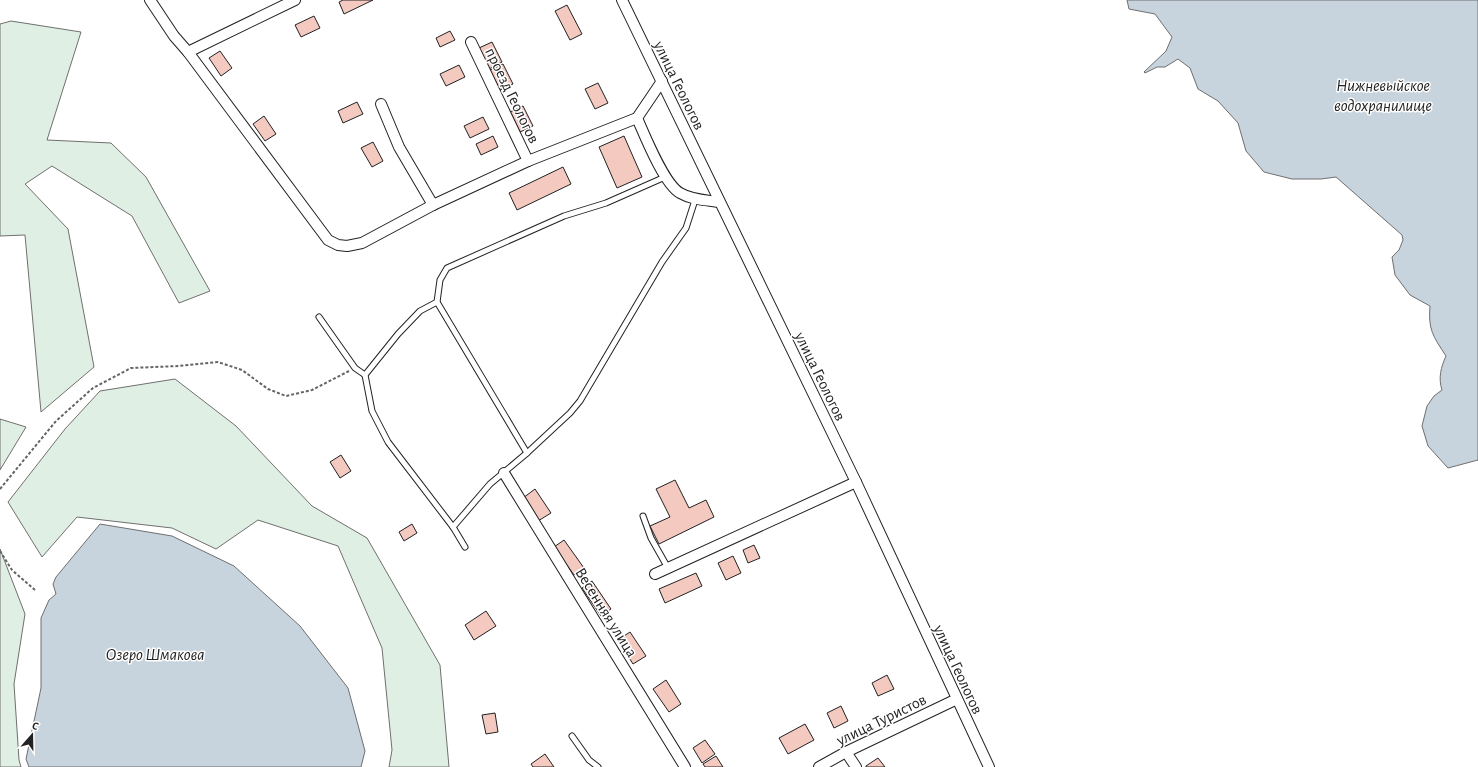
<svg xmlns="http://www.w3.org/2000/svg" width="1478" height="767" font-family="'Alegreya Sans',sans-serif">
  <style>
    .green { fill: #e0efe3; stroke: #6f6f6f }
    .water { fill: #c7d3dd; stroke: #6f6f6f }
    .building { fill: #f3c9c0; stroke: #222 }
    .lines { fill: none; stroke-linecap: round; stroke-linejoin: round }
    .service-casing { stroke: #222; stroke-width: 7 }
    .minor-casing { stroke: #222; stroke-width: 12 }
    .path { stroke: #646464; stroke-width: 2; stroke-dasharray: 3 2; stroke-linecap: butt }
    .service { stroke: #fff; stroke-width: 5 }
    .minor { stroke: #fff; stroke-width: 10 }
    .labels { text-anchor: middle; stroke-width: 3; stroke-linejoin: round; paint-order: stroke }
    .street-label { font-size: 16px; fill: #222; stroke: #fff }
    .water-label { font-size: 17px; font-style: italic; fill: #222; stroke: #fff }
  </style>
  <rect width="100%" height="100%" fill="#fff"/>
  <g class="green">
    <polygon points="11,21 81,32 47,140 111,143 146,177 210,291 179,303 132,216 52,166 25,184 68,229 94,367 41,412 25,235 0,236 0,24"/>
    <polygon points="175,379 236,426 312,506 367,538 440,665 449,767 389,767 392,750 382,648 338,546 258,520 216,549 172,528 77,517 42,557 8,502 65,429 100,391"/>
    <polygon points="0,419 26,427 0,470"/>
    <polygon points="0,549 25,614 14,684 19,760 21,767 0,767"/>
  </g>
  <g class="water">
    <path d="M1127,0h351v460l-30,8 -20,-22 -6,-20 5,-20 7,-10 8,-6c-4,-12 -1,-23 4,-34 -13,-20 -18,-26 -16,-50l-20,-11 -15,-20 -3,-18 7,-7 4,-10 -1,-5 -66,-58 -15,2h-29l-28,-7 -18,-21 -8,-28 -20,-22 -20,-12 -8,-21 -12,-9 -13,8h-8l-12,6 -1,-1 22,-21 6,-14 -17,-23 -26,-5z"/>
    <polygon points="100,524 172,536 234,566 300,626 348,688 365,751 361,767 29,767 26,759 41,688 41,618 49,600 56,594 53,584 56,577"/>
  </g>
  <g class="building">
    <polygon points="343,0 373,0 344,14 339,2"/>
    <polygon points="567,5 582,34 570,40 555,11"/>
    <polygon points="314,16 320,28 301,37 295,25"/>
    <polygon points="450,31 455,40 440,47 436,38"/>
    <polygon points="492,42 502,62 489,69 479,48"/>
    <polygon points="220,51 232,68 221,76 209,58"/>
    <polygon points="503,64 513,84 500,90 490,70"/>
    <polygon points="459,65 465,77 446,86 440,74"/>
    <polygon points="598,83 608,103 595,109 585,89"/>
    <polygon points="357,102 363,114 343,123 338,111"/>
    <polygon points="523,106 533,126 520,132 510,112"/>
    <polygon points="264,116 276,134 265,141 253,124"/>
    <polygon points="483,117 489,129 470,138 464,126"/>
    <polygon points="493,136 498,147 481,155 476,144"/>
    <polygon points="624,136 642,177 617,188 599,147"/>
    <polygon points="373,142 383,161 372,167 361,148"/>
    <polygon points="563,167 571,184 517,210 509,193"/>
    <polygon points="341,455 351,471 340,478 330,462"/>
    <polygon points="675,480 689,508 706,500 714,517 659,544 650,526 670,517 656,489"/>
    <polygon points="535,489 551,513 538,521 523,498"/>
    <polygon points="412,524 417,533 404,541 399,532"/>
    <polygon points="564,540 584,568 574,575 554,547"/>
    <polygon points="754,545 760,558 748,563 743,550"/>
    <polygon points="733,556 741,573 726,580 718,563"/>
    <polygon points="696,573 702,586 665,603 659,589"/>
    <polygon points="592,581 611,609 601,616 582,588"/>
    <polygon points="486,611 496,626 474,640 465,625"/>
    <polygon points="630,632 646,656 633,664 618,640"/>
    <polygon points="887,675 894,689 878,696 872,683"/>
    <polygon points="666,680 681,704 669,712 653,689"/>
    <polygon points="841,706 848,721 834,728 827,713"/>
    <polygon points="495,713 498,732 486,734 482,715"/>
    <polygon points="805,724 814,740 788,754 779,738"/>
    <polygon points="705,740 715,754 702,763 693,748"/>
    <polygon points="545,754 554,767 533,767 531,764"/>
    <polygon points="716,756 723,767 705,767 703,764"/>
    <polygon points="878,758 885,767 866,767 866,766"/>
  </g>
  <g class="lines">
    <g class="service-casing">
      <g id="service">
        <polyline points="437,302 420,311 398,334 365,375 372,411 388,442 453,527 465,547"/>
        <polyline points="319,317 355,368 365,375"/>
        <polyline points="527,453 437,302 440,280 447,268 564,216 606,203 665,177"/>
        <polyline points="643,516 651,538 668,568"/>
        <polyline points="453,527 490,484 527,453 570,413 580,401 662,262 686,228 695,200"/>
        <polyline points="572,736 589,760 598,767"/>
      </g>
    </g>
    <g class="minor-casing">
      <g id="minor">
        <polyline points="150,0 174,36 188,52 328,240 338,245 347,246 362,243 433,205 528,161 637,118 662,81"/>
        <polyline points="622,0 856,482 989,767"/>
        <polyline points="471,42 528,161"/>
        <polyline points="188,52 295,0"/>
        <polyline points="381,104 399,147 433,205"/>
        <path d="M637,118c8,18 27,66 43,75 12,7 26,7 39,9"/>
        <polyline points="504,473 685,767"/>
        <polyline points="655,574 856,482"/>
        <polyline points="846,752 856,767"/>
        <polyline points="819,767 846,752 957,699"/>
      </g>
    </g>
    <g class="path">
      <polyline points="0,489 56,421 93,388 131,368 179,366 218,362 242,370 268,389 286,396 312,390 349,371"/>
      <polyline points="0,551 12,570 35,590"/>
    </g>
    <use href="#service" class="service"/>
    <use href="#minor" class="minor"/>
  </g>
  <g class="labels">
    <g class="street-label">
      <text transform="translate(680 85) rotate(64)" y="6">улица Геологов</text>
      <text transform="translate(513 95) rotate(64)" y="6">проезд Геологов</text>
      <text transform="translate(821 376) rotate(64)" y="6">улица Геологов</text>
      <text transform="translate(607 612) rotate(58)" y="6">Весенняя улица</text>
      <text transform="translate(959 669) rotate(65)" y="6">улица Геологов</text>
      <text transform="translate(881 719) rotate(-26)" y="6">улица Туристов</text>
    </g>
    <g class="water-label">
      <text x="1383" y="91">Нижневыйское<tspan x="1383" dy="20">водохранилище</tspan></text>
      <text x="155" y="660">Озеро Шмакова</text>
    </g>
  </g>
  <g transform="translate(32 735) rotate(20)" stroke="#ffffff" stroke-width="3" paint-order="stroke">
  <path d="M0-3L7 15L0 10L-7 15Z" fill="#222222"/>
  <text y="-6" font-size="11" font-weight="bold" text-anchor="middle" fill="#222222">С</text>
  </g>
</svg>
